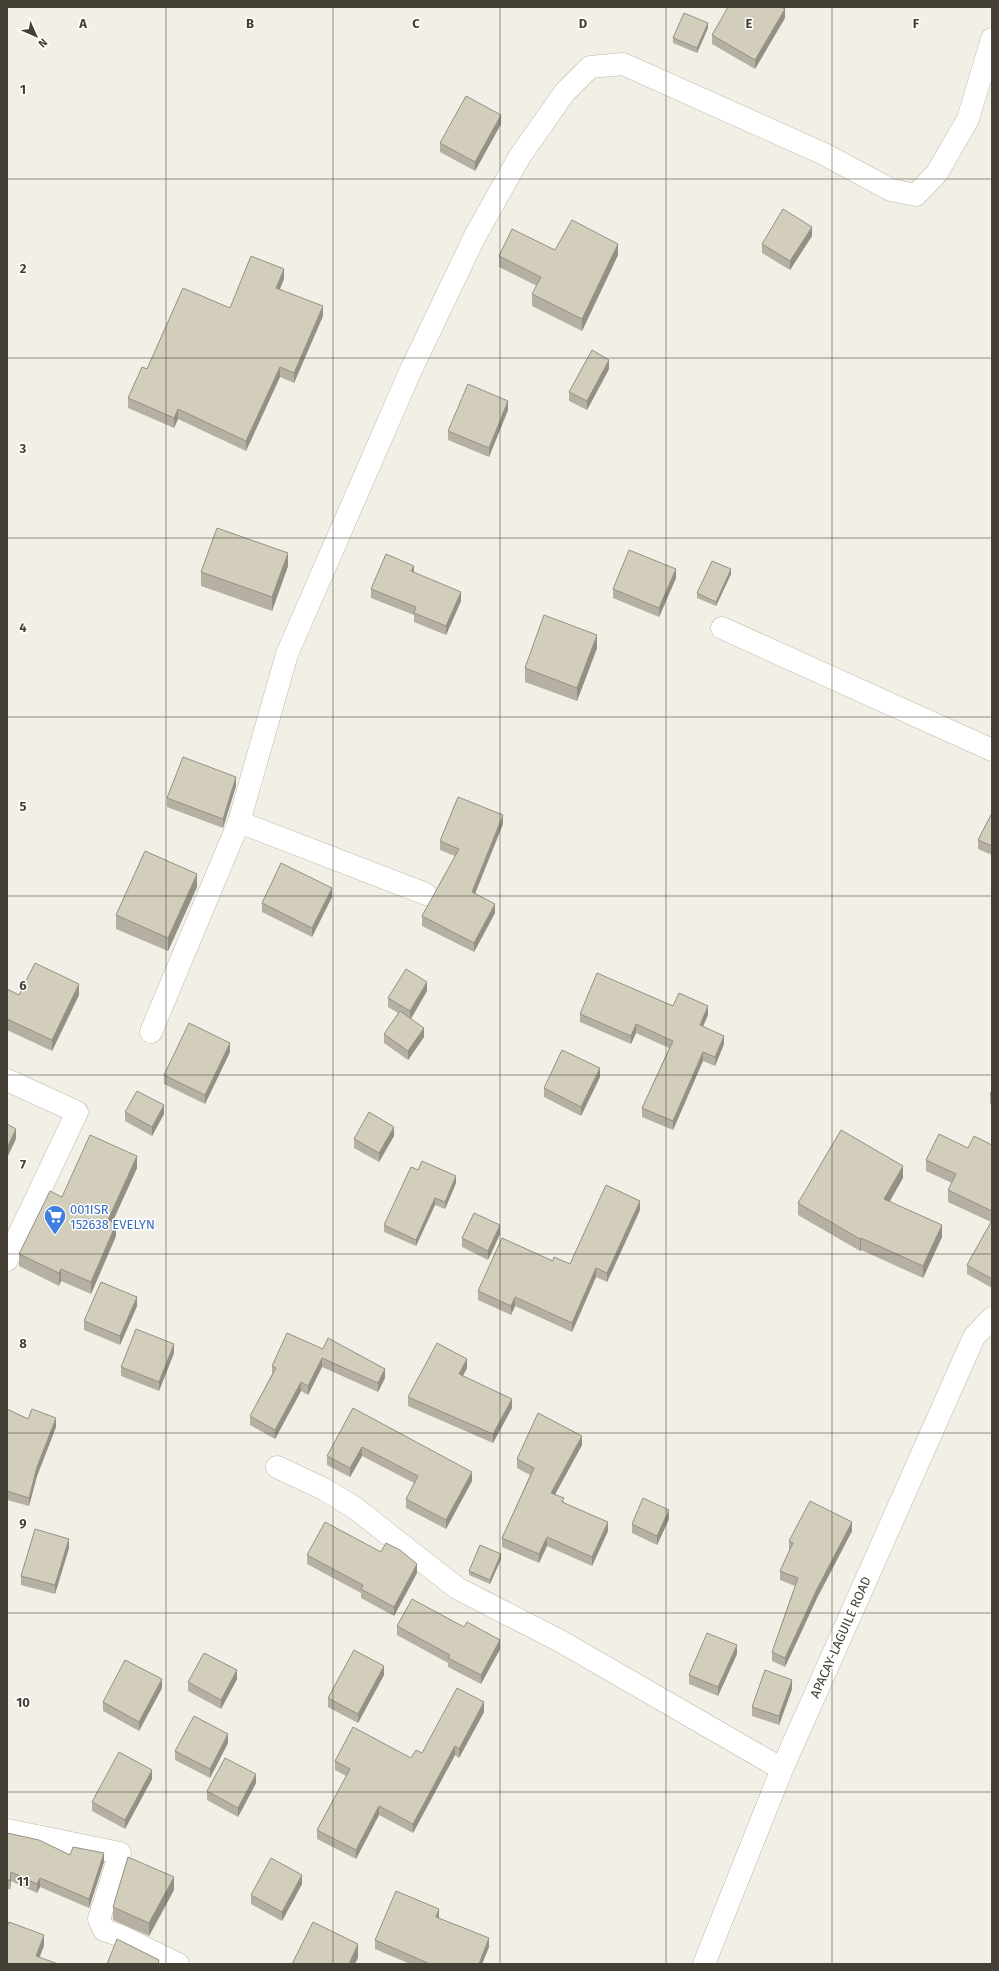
<svg xmlns="http://www.w3.org/2000/svg" width="999" height="1971" font-family="'Fira Sans',sans-serif">
  <style>
    .lines { fill: none; stroke-linecap: round; stroke-linejoin: round }
    .minor-casing { stroke: #bdb9a9; stroke-width: 23 }
    .minor { stroke: #fff; stroke-width: 22 }
    .wall { fill: #b5b0a2 }
    .shaded-wall { fill: #949084 }
    .building { fill: #d3cdbc; stroke: #949084 }
    .grid { fill: none; stroke: #444035; stroke-width: 1; stroke-opacity: 0.55 }
    .labels { text-anchor: middle; stroke-width: 3; stroke-linejoin: round; paint-order: stroke }
    .shop-label { font-size: 13px; fill: #366cbe; stroke: #fff; text-anchor: start }
    .street-label { font-size: 13px; fill: #444035; stroke: #fff }
    .grid-label { font-size: 13px; text-anchor: middle; font-weight: bold; fill: #444035; stroke: #fff; stroke-width: 3; stroke-linejoin: round; paint-order: stroke }
  </style>
  <rect width="100%" height="100%" fill="#f2f0e6"/>
  <g class="lines">
    <g class="minor-casing">
      <g id="minor">
        <polyline points="722,628 992,750"/>
        <polyline points="239,822 426,894"/>
        <polyline points="151,1032 239,822 287,654 410,372 475,236 520,156 565,92 590,67 623,64 824,154 891,190 916,195 937,173 968,119 992,39"/>
        <polyline points="7,1080 77,1112 7,1260"/>
        <polyline points="277,1467 324,1489 355,1508 457,1588 562,1642 782,1769"/>
        <polyline points="7,1830 120,1853 99,1919 104,1930 121,1936 178,1964"/>
        <polyline points="704,1964 782,1769 974,1337 992,1318"/>
      </g>
    </g>
    <use href="#minor" class="minor"/>
  </g>
  <g class="wall">
    <polygon points="785,18 755,69 712,44 712,35"/>
    <polygon points="708,28 697,53 673,43 673,38"/>
    <polygon points="501,124 475,171 440,152 440,143"/>
    <polygon points="812,236 790,270 762,253 762,244"/>
    <polygon points="555,250 618,255 582,331 532,306 532,294 537,286 499,267 499,256"/>
    <polygon points="284,279 280,289 323,316 294,383 280,377 246,451 178,419 174,428 128,408 128,398 147,369 230,308"/>
    <polygon points="609,369 587,410 569,401 569,392"/>
    <polygon points="508,410 489,457 448,440 448,431"/>
    <polygon points="288,566 272,611 201,586 201,572"/>
    <polygon points="414,572 461,601 446,635 414,622 414,615 371,598 371,589"/>
    <polygon points="731,574 716,606 697,598 697,593"/>
    <polygon points="676,578 659,617 613,598 613,589"/>
    <polygon points="597,648 577,701 525,682 525,668"/>
    <polygon points="236,786 223,828 167,807 167,798"/>
    <polygon points="992,813 992,855 978,849 978,840"/>
    <polygon points="503,824 475,894 495,913 474,952 422,926 422,916 455,856 440,850 440,841"/>
    <polygon points="197,887 168,951 116,929 116,915"/>
    <polygon points="332,897 312,937 262,912 262,903"/>
    <polygon points="7,989 19,995 79,995 52,1051 7,1030"/>
    <polygon points="427,991 411,1019 424,1037 408,1060 384,1043 384,1034 398,1013 388,1007 388,998"/>
    <polygon points="673,1006 708,1015 703,1026 724,1044 715,1066 703,1061 673,1130 642,1117 642,1108 669,1048 636,1033 631,1044 580,1022 580,1014"/>
    <polygon points="230,1052 205,1104 164,1084 164,1075"/>
    <polygon points="600,1077 581,1116 544,1097 544,1088"/>
    <polygon points="992,1090 992,1105 990,1104 990,1095"/>
    <polygon points="125,1112 164,1114 152,1136 125,1121"/>
    <polygon points="394,1136 379,1162 354,1148 354,1139"/>
    <polygon points="992,1145 992,1288 967,1274 967,1265 991,1222 948,1202 948,1190 952,1183 926,1171 926,1160 968,1148"/>
    <polygon points="137,1168 112,1222 116,1236 91,1294 61,1281 59,1286 19,1266 19,1254 62,1197"/>
    <polygon points="418,1170 456,1183 445,1209 435,1205 416,1246 384,1232 384,1225"/>
    <polygon points="903,1178 890,1201 942,1237 923,1278 861,1250 860,1251 798,1215 798,1203"/>
    <polygon points="640,1210 607,1282 596,1277 572,1332 515,1306 511,1315 478,1300 478,1291 553,1261 570,1264"/>
    <polygon points="500,1234 488,1260 462,1247 462,1238"/>
    <polygon points="137,1306 120,1345 84,1330 84,1321"/>
    <polygon points="323,1349 385,1378 378,1392 322,1367 308,1395 301,1391 275,1439 250,1425 250,1416 272,1374 272,1366"/>
    <polygon points="174,1353 159,1391 121,1376 121,1367"/>
    <polygon points="467,1368 463,1376 512,1408 493,1443 408,1406 408,1397"/>
    <polygon points="353,1408 472,1481 446,1529 406,1508 406,1499 414,1483 362,1456 350,1477 327,1465 327,1456"/>
    <polygon points="7,1409 28,1419 56,1427 37,1476 29,1506 7,1500"/>
    <polygon points="582,1445 555,1494 564,1502 608,1531 592,1566 547,1546 539,1563 502,1547 502,1538 530,1475 517,1468 517,1459"/>
    <polygon points="669,1519 657,1545 632,1533 632,1524"/>
    <polygon points="852,1531 817,1598 785,1667 772,1661 772,1652 795,1586 780,1580 780,1571 789,1551 789,1541"/>
    <polygon points="69,1548 55,1594 21,1585 21,1576"/>
    <polygon points="307,1555 417,1573 394,1616 361,1598 361,1593 307,1564"/>
    <polygon points="501,1559 490,1584 469,1575 469,1571"/>
    <polygon points="397,1626 500,1649 481,1684 448,1667 448,1663 397,1635"/>
    <polygon points="737,1654 718,1696 689,1684 689,1675"/>
    <polygon points="384,1675 358,1723 328,1707 328,1698"/>
    <polygon points="237,1679 221,1709 188,1691 188,1682"/>
    <polygon points="162,1688 139,1731 103,1711 103,1702"/>
    <polygon points="792,1689 779,1725 752,1716 752,1707"/>
    <polygon points="484,1712 459,1758 455,1755 413,1833 379,1815 356,1859 317,1839 317,1830 346,1776 335,1770 335,1761 411,1758 422,1753"/>
    <polygon points="228,1743 210,1778 175,1760 175,1751"/>
    <polygon points="152,1779 125,1829 92,1811 92,1802"/>
    <polygon points="256,1783 238,1817 207,1800 207,1791"/>
    <polygon points="7,1833 70,1855 104,1862 89,1908 40,1887 37,1893 11,1881 10,1890 7,1888"/>
    <polygon points="302,1884 282,1921 251,1904 251,1895"/>
    <polygon points="174,1890 149,1936 113,1920 113,1907"/>
    <polygon points="439,1918 439,1919 489,1947 482,1964 410,1964 375,1949 375,1940"/>
  </g>
  <g class="shaded-wall">
    <polygon points="785,9 785,18 755,69 755,60"/>
    <polygon points="708,23 708,28 697,53 697,48"/>
    <polygon points="501,115 501,124 475,171 475,162"/>
    <polygon points="812,227 812,236 790,270 790,261"/>
    <polygon points="618,244 618,255 582,331 582,319"/>
    <polygon points="284,269 284,279 276,298 276,288"/>
    <polygon points="323,306 323,316 294,383 294,373"/>
    <polygon points="609,360 609,369 587,410 587,401"/>
    <polygon points="280,367 280,377 246,451 246,441"/>
    <polygon points="508,401 508,410 489,457 489,448"/>
    <polygon points="178,409 178,419 174,428 174,418"/>
    <polygon points="288,553 288,566 272,611 272,597"/>
    <polygon points="414,566 414,575 411,571"/>
    <polygon points="676,569 676,578 659,617 659,608"/>
    <polygon points="731,569 731,574 716,606 716,602"/>
    <polygon points="461,592 461,601 446,635 446,626"/>
    <polygon points="597,635 597,648 577,701 577,688"/>
    <polygon points="236,777 236,786 223,828 223,819"/>
    <polygon points="503,815 503,824 472,901 472,892"/>
    <polygon points="197,874 197,887 168,951 168,938"/>
    <polygon points="332,888 332,897 312,937 312,928"/>
    <polygon points="495,904 495,913 474,952 474,943"/>
    <polygon points="427,982 427,991 410,1020 410,1011"/>
    <polygon points="79,984 79,995 52,1051 52,1040"/>
    <polygon points="708,1006 708,1015 700,1033 700,1025"/>
    <polygon points="636,1024 636,1033 631,1044 631,1036"/>
    <polygon points="424,1028 424,1037 408,1060 408,1051"/>
    <polygon points="724,1036 724,1044 715,1066 715,1057"/>
    <polygon points="230,1043 230,1052 205,1104 205,1095"/>
    <polygon points="703,1052 703,1061 673,1130 673,1121"/>
    <polygon points="600,1068 600,1077 581,1116 581,1107"/>
    <polygon points="164,1105 164,1114 152,1136 152,1127"/>
    <polygon points="394,1127 394,1136 379,1162 379,1153"/>
    <polygon points="16,1129 16,1139 7,1158 7,1148"/>
    <polygon points="137,1156 137,1168 108,1232 108,1220"/>
    <polygon points="903,1166 903,1178 884,1211 884,1199"/>
    <polygon points="456,1176 456,1183 445,1209 445,1202"/>
    <polygon points="435,1198 435,1205 416,1246 416,1240"/>
    <polygon points="640,1201 640,1210 607,1282 607,1273"/>
    <polygon points="116,1224 116,1236 91,1294 91,1282"/>
    <polygon points="500,1225 500,1234 488,1260 488,1251"/>
    <polygon points="942,1225 942,1237 923,1278 923,1266"/>
    <polygon points="861,1238 861,1250 860,1251 860,1239"/>
    <polygon points="596,1268 596,1277 572,1332 572,1323"/>
    <polygon points="61,1269 61,1281 59,1286 59,1273"/>
    <polygon points="137,1297 137,1306 120,1345 120,1336"/>
    <polygon points="515,1297 515,1306 511,1315 511,1306"/>
    <polygon points="174,1344 174,1353 159,1391 159,1382"/>
    <polygon points="322,1358 322,1367 308,1395 308,1386"/>
    <polygon points="467,1359 467,1368 459,1383 459,1374"/>
    <polygon points="385,1369 385,1378 378,1392 378,1383"/>
    <polygon points="301,1382 301,1391 275,1439 275,1430"/>
    <polygon points="512,1399 512,1408 493,1443 493,1434"/>
    <polygon points="56,1418 56,1427 37,1476 29,1506 29,1498 37,1467"/>
    <polygon points="582,1436 582,1445 551,1502 551,1493"/>
    <polygon points="362,1447 362,1456 350,1477 350,1468"/>
    <polygon points="472,1472 472,1481 446,1529 446,1520"/>
    <polygon points="669,1510 669,1519 657,1545 657,1536"/>
    <polygon points="608,1522 608,1531 592,1566 592,1557"/>
    <polygon points="852,1522 852,1531 817,1598 785,1667 785,1658 817,1589"/>
    <polygon points="547,1537 547,1546 539,1563 539,1554"/>
    <polygon points="69,1539 69,1548 55,1594 55,1585"/>
    <polygon points="501,1554 501,1559 490,1584 490,1580"/>
    <polygon points="417,1564 417,1573 394,1616 394,1607"/>
    <polygon points="500,1640 500,1649 481,1684 481,1675"/>
    <polygon points="737,1645 737,1654 718,1696 718,1687"/>
    <polygon points="384,1666 384,1675 358,1723 358,1714"/>
    <polygon points="237,1670 237,1679 221,1709 221,1700"/>
    <polygon points="162,1679 162,1688 139,1731 139,1722"/>
    <polygon points="792,1680 792,1689 779,1725 779,1716"/>
    <polygon points="484,1702 484,1712 459,1758 459,1749"/>
    <polygon points="228,1734 228,1743 210,1778 210,1769"/>
    <polygon points="455,1746 455,1755 413,1833 413,1824"/>
    <polygon points="152,1770 152,1779 125,1829 125,1820"/>
    <polygon points="256,1774 256,1783 238,1817 238,1808"/>
    <polygon points="379,1806 379,1815 356,1859 356,1850"/>
    <polygon points="104,1853 104,1862 89,1908 89,1899"/>
    <polygon points="11,1872 11,1881 10,1890 10,1881"/>
    <polygon points="302,1875 302,1884 282,1921 282,1912"/>
    <polygon points="174,1877 174,1890 149,1936 149,1923"/>
    <polygon points="40,1878 40,1887 37,1893 37,1884"/>
    <polygon points="439,1909 439,1918 436,1926 436,1917"/>
    <polygon points="44,1935 44,1946 37,1964 36,1956"/>
    <polygon points="489,1938 489,1947 482,1964 479,1964"/>
    <polygon points="358,1944 358,1958 355,1964 349,1964"/>
  </g>
  <g class="building">
    <polygon points="728,7 781,7 785,9 755,60 712,35"/>
    <polygon points="684,13 708,23 697,48 673,38"/>
    <polygon points="466,96 501,115 475,162 440,143"/>
    <polygon points="783,209 812,227 790,261 762,244"/>
    <polygon points="572,220 618,244 582,319 532,294 541,277 499,256 512,229 555,250"/>
    <polygon points="251,256 284,269 276,288 323,306 294,373 280,367 246,441 178,409 174,418 128,398 142,367 147,369 183,288 230,308"/>
    <polygon points="592,350 609,360 587,401 569,392"/>
    <polygon points="468,384 508,401 489,448 448,431"/>
    <polygon points="217,528 288,553 272,597 201,572"/>
    <polygon points="629,550 676,569 659,608 613,589"/>
    <polygon points="386,554 414,566 411,571 461,592 446,626 414,613 416,607 371,589"/>
    <polygon points="712,561 731,569 716,602 697,593"/>
    <polygon points="544,615 597,635 577,688 525,668"/>
    <polygon points="183,757 236,777 223,819 167,798"/>
    <polygon points="458,797 503,815 472,892 495,904 474,943 422,916 459,849 440,841"/>
    <polygon points="992,813 992,846 978,840"/>
    <polygon points="145,851 197,874 168,938 116,915"/>
    <polygon points="281,863 332,888 312,928 262,903"/>
    <polygon points="35,963 79,984 52,1040 7,1019 7,989 19,995"/>
    <polygon points="406,969 427,982 410,1011 388,998"/>
    <polygon points="597,973 673,1006 679,993 708,1006 700,1025 724,1036 715,1057 703,1052 673,1121 642,1108 673,1041 636,1024 631,1036 580,1014"/>
    <polygon points="400,1011 424,1028 408,1051 384,1034"/>
    <polygon points="189,1023 230,1043 205,1095 164,1075"/>
    <polygon points="562,1050 600,1068 581,1107 544,1088"/>
    <polygon points="992,1090 992,1096 990,1095"/>
    <polygon points="137,1091 164,1105 152,1127 125,1112"/>
    <polygon points="369,1112 394,1127 379,1153 354,1139"/>
    <polygon points="7,1124 16,1129 7,1148"/>
    <polygon points="841,1130 903,1166 884,1199 942,1225 923,1266 861,1238 860,1239 798,1203"/>
    <polygon points="939,1134 968,1148 974,1136 992,1145 992,1211 948,1190 956,1174 926,1160"/>
    <polygon points="90,1135 137,1156 108,1220 116,1224 91,1282 61,1269 59,1273 19,1254 50,1191 62,1197"/>
    <polygon points="422,1161 456,1176 445,1202 435,1198 416,1240 384,1225 411,1167 418,1170"/>
    <polygon points="606,1185 640,1201 607,1273 596,1268 572,1323 515,1297 511,1306 478,1291 502,1238 553,1261 554,1257 570,1264"/>
    <polygon points="474,1213 500,1225 488,1251 462,1238"/>
    <polygon points="991,1222 992,1222 992,1279 967,1265"/>
    <polygon points="101,1282 137,1297 120,1336 84,1321"/>
    <polygon points="136,1329 174,1344 159,1382 121,1367"/>
    <polygon points="287,1333 323,1349 328,1338 385,1369 378,1383 322,1358 308,1386 301,1382 275,1430 250,1416 276,1368 272,1366"/>
    <polygon points="437,1343 467,1359 459,1374 512,1399 493,1434 408,1397"/>
    <polygon points="353,1408 472,1472 446,1520 406,1499 418,1476 362,1447 350,1468 327,1456"/>
    <polygon points="7,1409 28,1419 32,1409 56,1418 37,1467 29,1498 7,1491"/>
    <polygon points="538,1413 582,1436 551,1493 564,1498 562,1502 608,1522 592,1557 547,1537 539,1554 502,1538 534,1468 517,1459"/>
    <polygon points="643,1498 669,1510 657,1536 632,1524"/>
    <polygon points="810,1501 852,1522 817,1589 785,1658 772,1652 798,1578 780,1571 793,1543 789,1541"/>
    <polygon points="325,1522 381,1552 386,1543 400,1550 417,1564 394,1607 361,1589 363,1585 307,1555"/>
    <polygon points="35,1529 69,1539 55,1585 21,1576"/>
    <polygon points="480,1545 501,1554 490,1580 469,1571"/>
    <polygon points="412,1599 464,1627 467,1622 500,1640 481,1675 448,1658 450,1655 397,1626"/>
    <polygon points="707,1633 737,1645 718,1687 689,1675"/>
    <polygon points="354,1650 384,1666 358,1714 328,1698"/>
    <polygon points="204,1653 237,1670 221,1700 188,1682"/>
    <polygon points="125,1660 162,1679 139,1722 103,1702"/>
    <polygon points="765,1670 792,1680 779,1716 752,1707"/>
    <polygon points="457,1688 484,1702 459,1749 455,1746 413,1824 379,1806 356,1850 317,1830 350,1769 335,1761 353,1727 411,1758 416,1750 422,1753"/>
    <polygon points="194,1716 228,1734 210,1769 175,1751"/>
    <polygon points="119,1752 152,1770 125,1820 92,1802"/>
    <polygon points="225,1758 256,1774 238,1808 207,1791"/>
    <polygon points="7,1833 39,1840 70,1855 73,1847 104,1853 89,1899 40,1878 37,1884 11,1872 10,1881 7,1879"/>
    <polygon points="128,1857 174,1877 149,1923 113,1907"/>
    <polygon points="271,1858 302,1875 282,1912 251,1895"/>
    <polygon points="396,1891 439,1909 436,1917 489,1938 479,1964 430,1964 375,1940"/>
    <polygon points="9,1922 44,1935 36,1956 58,1964 7,1964 7,1927"/>
    <polygon points="313,1922 358,1944 349,1964 292,1964"/>
    <polygon points="117,1939 159,1960 158,1964 107,1964"/>
  </g>
  <path class="grid" d="M166,7v1957M333,7v1957M500,7v1957M666,7v1957M832,7v1957M7,179h985M7,358h985M7,538h985M7,717h985M7,896h985M7,1075h985M7,1254h985M7,1433h985M7,1613h985M7,1792h985"/>
  <defs>
    <g id="supermarket-pin" transform="scale(1.15)"><path d="M0 17L-7.5 6A9.5 9.5 0 1 1 7.5 6Z" fill="#3f7fe0" stroke="#fff"/><path d="M-6-5.5h2.5l.6 2H6L4.5 2H-2.5L-4.4-4H-6ZM-1.5 3.2a1.3 1.3 0 1 0 .1 0ZM3 3.2a1.3 1.3 0 1 0 .1 0Z" fill="#fff"/></g>
  </defs>
  <g fill-rule="evenodd">
    <use href="#supermarket-pin" x="55" y="1216"/>
  </g>
  <g class="labels">
    <g class="shop-label">
      <text x="70" y="1214">001ISR<tspan x="70" dy="15">152638 EVELYN</tspan></text>
    </g>
    <g class="street-label">
      <text transform="translate(840 1637) rotate(-66)" y="5">APACAY-LAGUILE ROAD</text>
    </g>
  </g>
  <g class="grid-label">
    <text x="83" y="28">A</text>
    <text x="250" y="28">B</text>
    <text x="416" y="28">C</text>
    <text x="583" y="28">D</text>
    <text x="749" y="28">E</text>
    <text x="916" y="28">F</text>
    <text x="23" y="94">1</text>
    <text x="23" y="273">2</text>
    <text x="23" y="453">3</text>
    <text x="23" y="632">4</text>
    <text x="23" y="811">5</text>
    <text x="23" y="990">6</text>
    <text x="23" y="1169">7</text>
    <text x="23" y="1348">8</text>
    <text x="23" y="1528">9</text>
    <text x="23" y="1707">10</text>
    <text x="23" y="1886">11</text>
  </g>
  <rect width="999" height="1971" fill="none" stroke="#444035" stroke-width="16"/>
  <g transform="translate(36 36) rotate(135)" stroke="#ffffff" stroke-width="3" paint-order="stroke">
  <path d="M0-3L7 15L0 10L-7 15Z" fill="#444035"/>
  <text y="-6" font-size="11" font-weight="bold" text-anchor="middle" fill="#444035">N</text>
  </g>
</svg>
